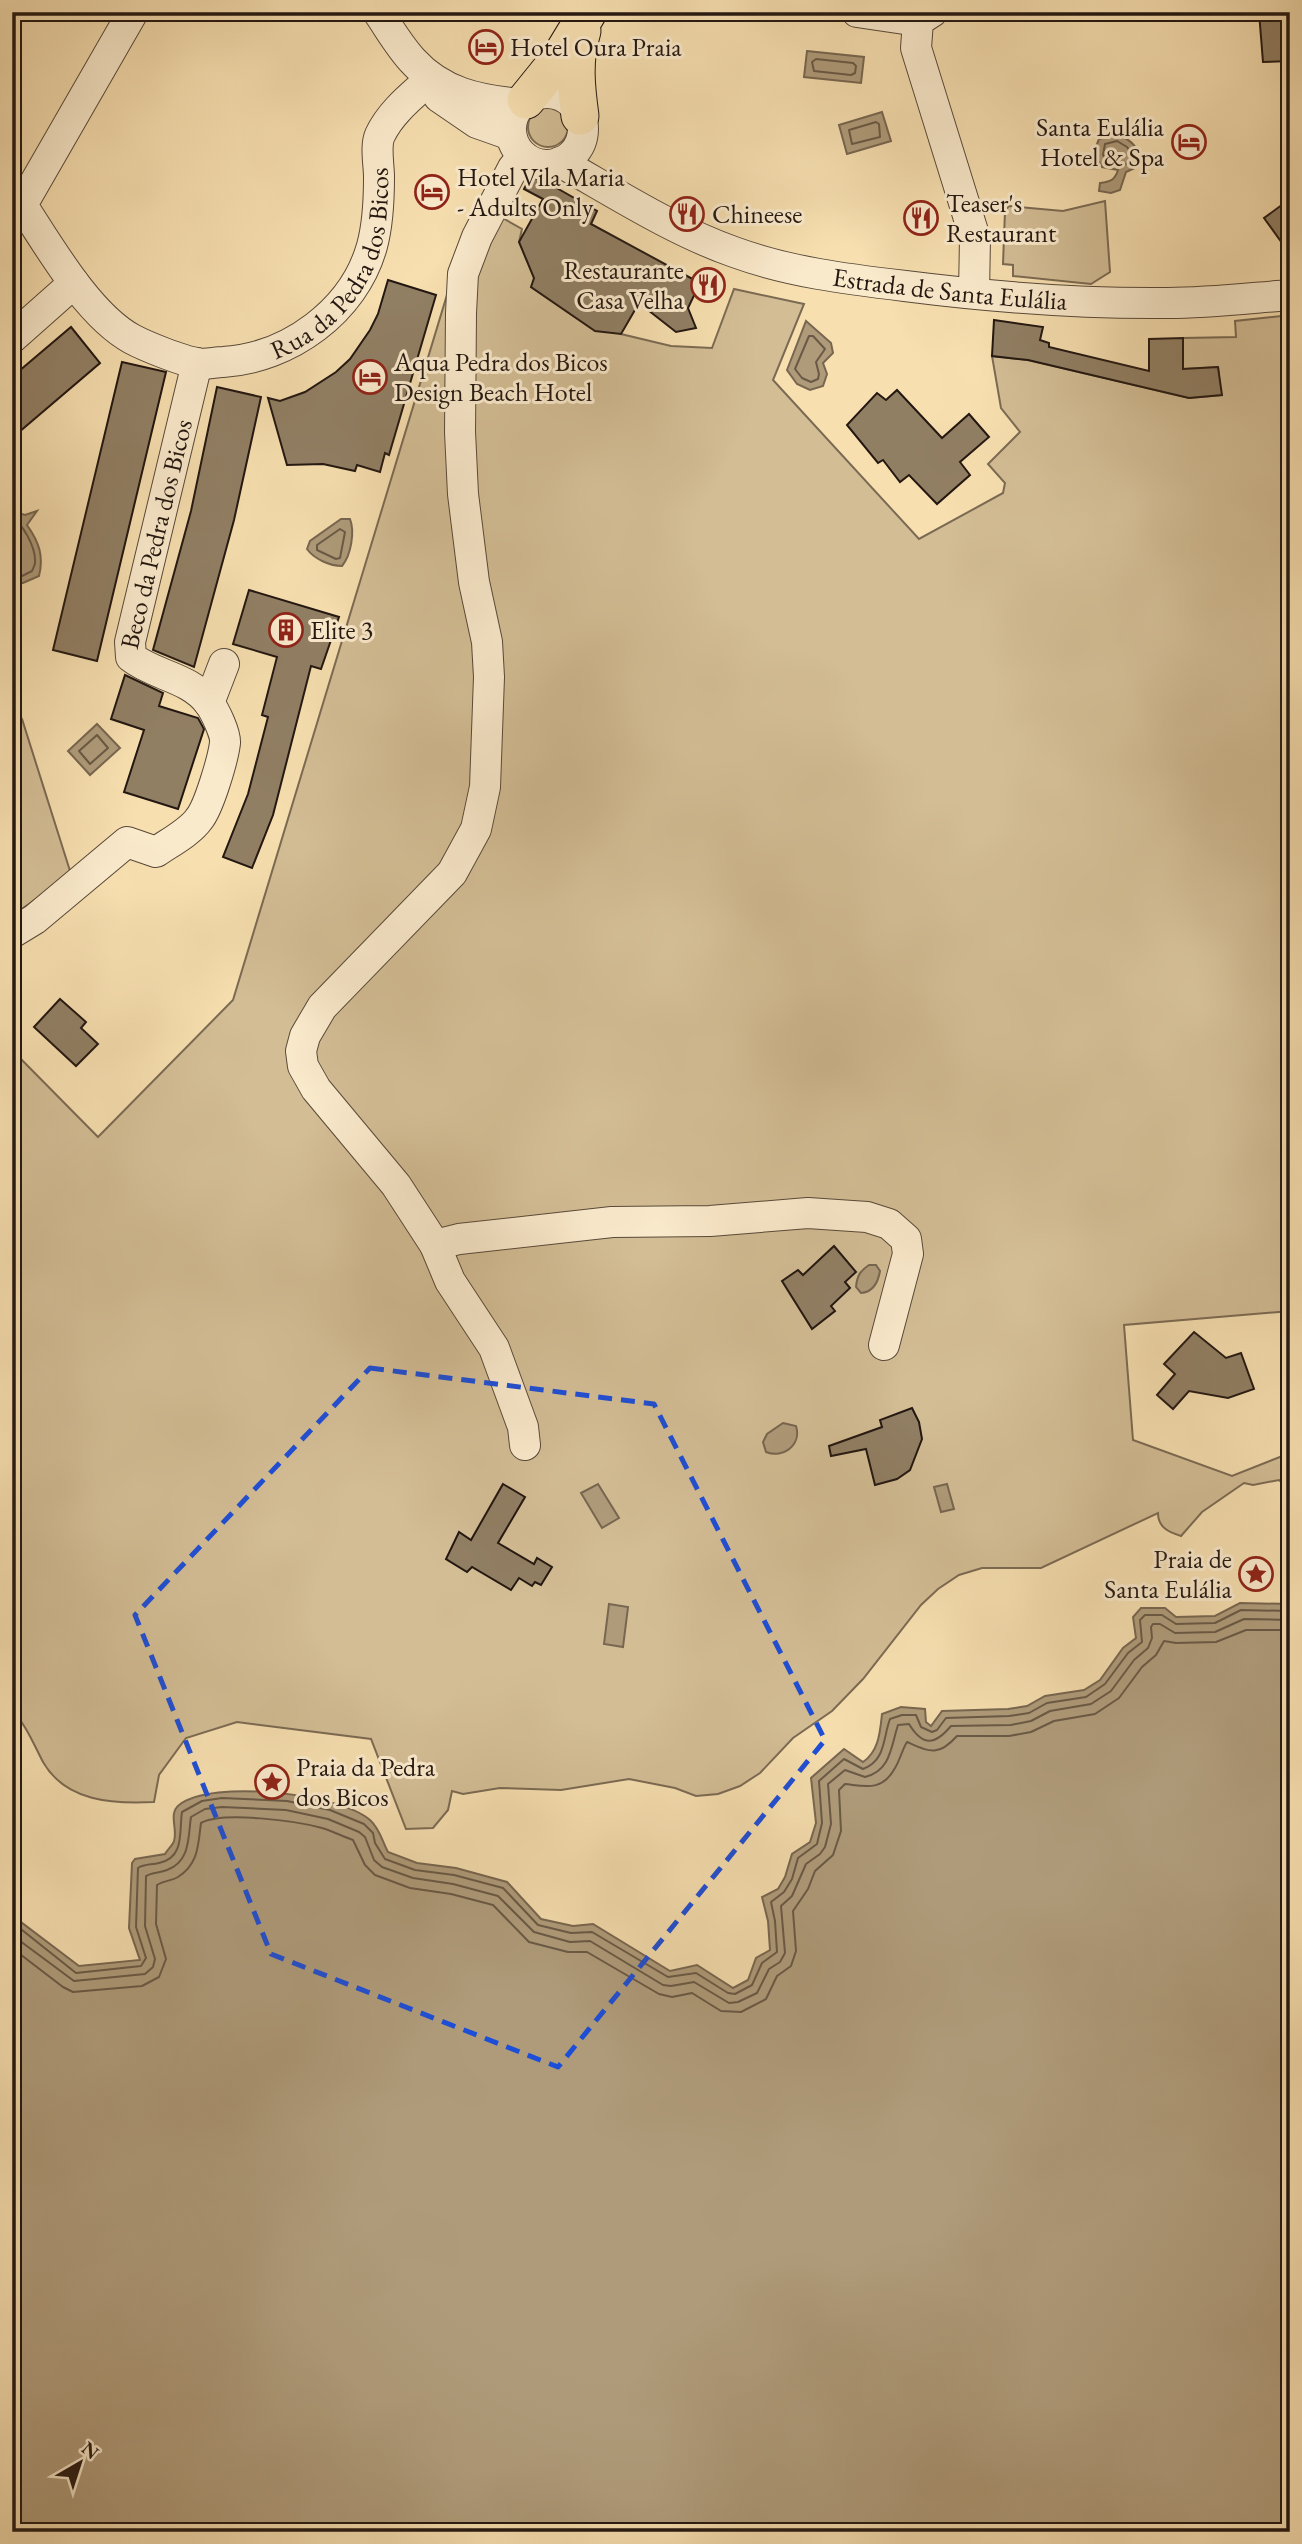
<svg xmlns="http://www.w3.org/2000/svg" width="1302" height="2544" font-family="'EB Garamond',serif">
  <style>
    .green { fill: #d3bd95; stroke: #7b6a53; stroke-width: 2 }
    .water { fill: #af9b7a; stroke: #776650; stroke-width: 2 }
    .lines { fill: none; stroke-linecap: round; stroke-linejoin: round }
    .shore { stroke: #695946; stroke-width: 2 }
    .building { fill: #917f64; stroke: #231711; stroke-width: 2 }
    .minor-casing { stroke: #584939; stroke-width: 32 }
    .major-casing { stroke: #231711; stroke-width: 39 }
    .minor { stroke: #faeacc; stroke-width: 30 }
    .major { stroke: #f7dfb0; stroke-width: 37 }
    .marked { fill: none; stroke: #1d4ed8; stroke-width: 5; stroke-dasharray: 14 9; stroke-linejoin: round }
    .labels { text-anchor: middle; stroke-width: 6; stroke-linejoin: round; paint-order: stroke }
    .poi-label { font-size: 26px; fill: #231711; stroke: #faeacc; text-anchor: start }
    .street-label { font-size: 26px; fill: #231711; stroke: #faeacc }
  </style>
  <rect width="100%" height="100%" fill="#f7dfb0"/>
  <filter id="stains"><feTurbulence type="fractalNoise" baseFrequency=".00286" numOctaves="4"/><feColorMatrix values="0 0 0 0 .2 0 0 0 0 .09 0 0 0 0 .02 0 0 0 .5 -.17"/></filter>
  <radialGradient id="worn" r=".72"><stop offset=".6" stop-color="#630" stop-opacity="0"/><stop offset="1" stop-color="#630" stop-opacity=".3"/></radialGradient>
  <g class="green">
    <circle cx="548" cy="127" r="20"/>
    <polygon points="1105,201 1110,272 1091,284 1013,276 1013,265 1003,264 1005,211 1009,206 1063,211"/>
    <path d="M485,208l37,21 -3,13 102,92 50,12 41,2 22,-59 70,15 -31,76 146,159 84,-46 2,-10 -17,-19 32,-32 -19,-24 -9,-52 36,4 161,38 32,-3 -3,-28 -35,2v-31l53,-1 -1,-16 55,-6v996l-166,14 9,115 99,36 58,-23v37l-11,-10 -26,5 -9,-2 -42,29 -21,24c-13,-4 -23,-9 -23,-23l-117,55h-59l-23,7 -21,14 -17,16 -58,74 -31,32 -39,27 -33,35 -20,13 -22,8 -22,2 -21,-8 -46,-9 -68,11 -61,-2 -37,6 -11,-3 -4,19 -15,18 -27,1 -35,-90 -134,-17 -51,16 -27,37 -5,27c-41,2 -88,0 -111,-40 -9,-17 -17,-38 -31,-51v-661l86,87 135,-137 224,-738z"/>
    <polygon points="12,713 22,719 71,874 12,916"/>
  </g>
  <g class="water">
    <polygon points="807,51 864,57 861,83 804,77"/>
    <polygon points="882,112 891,141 847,154 839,125"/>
    <path d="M1118,134c14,7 23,14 21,32l-13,6 -6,18 -9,3 -12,-2 1,-8c10,-1 15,-3 18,-13l-16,-3c-7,-11 -8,-17 -3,-28z"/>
    <polygon points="806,321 831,343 833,353 823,363 827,374 823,386 810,390 797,384 787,370"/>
    <path d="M12,511l13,4 12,-4 -10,14c12,17 17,31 12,51l-16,7h-11z"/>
    <path d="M341,519h9c5,13 1,36 -8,47 -12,0 -28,-7 -35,-17l3,-8z"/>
    <polygon points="97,724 120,748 90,775 68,751"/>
    <path d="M869,1265h7l4,6c-2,12 -7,21 -19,22l-5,-6c1,-11 4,-16 13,-22z"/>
    <path d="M783,1423l13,3c6,19 -13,33 -30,26l-3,-10 4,-8z"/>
    <polygon points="598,1484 619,1518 602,1528 581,1493"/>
    <polygon points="947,1484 954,1509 941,1512 934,1487"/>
    <path d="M1240,1603l50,1v928h-1278v-623l9,13 58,44 61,-6 -11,-32 3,-65 3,-4 30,-5c2,-4 8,-9 9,-13 4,-12 -6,-27 5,-36 33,-26 160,-12 191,15 10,9 12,21 18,32l29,11 39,5 51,14 34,37 32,7 20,-2 77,47 27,-6 36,23 15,-8 8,-22 14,-8 -2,-29 -6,-24 16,-8 7,-12 7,-23 18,-12 6,-19 -5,-45 33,-29 19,13c16,-11 17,-30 19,-48l19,-7 24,2 1,13 5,4 11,-15 66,-2 19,-3 18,-10 39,-6 16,-10 23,-32 13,-10 -3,-21 8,-9h24l11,9 39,-1z"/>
    <polygon points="609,1604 628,1607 623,1647 604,1644"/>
  </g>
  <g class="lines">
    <g class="shore">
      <polygon points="816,59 853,63 856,66 855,73 851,75 814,71 812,62"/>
      <polygon points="876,122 879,124 880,137 852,144 849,130"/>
      <polygon points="1117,141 1127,147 1133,156 1132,161 1124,165 1107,161 1103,155 1105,144"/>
      <polygon points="809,336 813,336 825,349 816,362 819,374 818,379 811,382 802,378 795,369"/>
      <path d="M12,519c11,4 23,28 23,41 1,4 -2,8 -3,11l-10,5h-10"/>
      <polygon points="340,529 345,532 340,558 336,559 317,550 317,545"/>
      <polygon points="97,735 108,748 90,764 79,751"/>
      <path d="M12,1922l64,51 65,-7 5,-8 -10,-31 2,-59c6,-4 13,-3 21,-5 26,-5 20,-32 23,-51l20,-11 20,-3 65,3 43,9 34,14 9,9 2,10 10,16 30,11 39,5 49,13 35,37 33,8 21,-1 76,45 28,-4 32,20 7,1 17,-9 10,-22 15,-11 -2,-31 -4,-19 13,-10 8,-13 6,-21 19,-14 5,-21 -3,-42 25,-22 19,10c23,-8 20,-32 27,-50l12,-4h14l5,12 11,5 5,-2 9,-12 63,-2 20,-3 18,-10 39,-6 19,-13 23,-31 14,-11 -2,-22 5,-5h17l14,9 39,-1 26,-13 49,1"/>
      <path d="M12,1935l62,46 71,-7 8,-7 2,-8 -10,-33 1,-50c6,-4 14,-3 21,-6 24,-9 21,-34 24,-53l14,-8 17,-2 64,3 42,9 31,13 6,5 9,23 8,7 31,11 40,6 45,12 36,36 36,10 20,-1 73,44 8,1 23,-4 35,21 9,-1 19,-9 12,-24 11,-7 5,-9 -4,-47 11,-10 14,-32 14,-10 5,-7 6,-23 -3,-40 17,-14 20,7c26,-6 26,-31 33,-52l11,-1c14,23 26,21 42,2l60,-1 20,-4 19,-10 41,-7 20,-13 23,-31 14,-12 4,-10 -1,-11 2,-3h7l15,9 40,-1 29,-13 46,1"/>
      <path d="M12,1948l51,39 10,5 69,-6 17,-9 7,-18 -10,-35 1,-39c6,-4 14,-4 21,-8 21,-13 20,-33 23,-54 22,-12 96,-2 121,5 10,3 20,8 31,12l12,25 10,10 35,13 41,6 42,11 36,37 39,10h19l72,42 13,3 20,-4 29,18 20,1 25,-13 11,-23 14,-10 5,-15 -3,-40 15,-22 7,-18 18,-16 8,-24 -2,-41 6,-6c20,2 37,8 50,-16 5,-8 7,-18 12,-26 23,10 31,15 50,-6h52l22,-4 23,-11 41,-7 24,-16 23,-31 14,-12 8,-14 12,2 40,-1 30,-12h44"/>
    </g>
  </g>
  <g class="building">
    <polygon points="1259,12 1290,12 1290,61 1263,62"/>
    <polygon points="532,174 597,211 591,224 700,283 688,308 696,328 676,332 639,303 621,334 595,331 531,287 534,278 519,242 543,199 524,189"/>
    <polygon points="1290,199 1290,254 1264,218"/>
    <polygon points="388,280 436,295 389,455 385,453 380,472 357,465 355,471 323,464 287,465 268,398 280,401 305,392 336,372 350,359 370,330 378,314"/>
    <polygon points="994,320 1043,327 1040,340 1049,343 1049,347 1149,371 1149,339 1183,338 1183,369 1218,367 1222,395 1189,398 1028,360 992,356"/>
    <polygon points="71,327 100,363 12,438 12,377"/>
    <polygon points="122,362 166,372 97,661 53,650"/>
    <polygon points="217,387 261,397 234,520 194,667 153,650 191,511"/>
    <polygon points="897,390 942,438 969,414 989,437 960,462 970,475 937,504 909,475 900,482 883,460 878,463 847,425 877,393 886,400"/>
    <polygon points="249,590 339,617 321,669 311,666 273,815 252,868 223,857 248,794 268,717 262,715 277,657 233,644"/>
    <polygon points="125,675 163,693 159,706 198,718 204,729 178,809 124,792 144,730 111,719"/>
    <polygon points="60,999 86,1022 81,1028 98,1044 76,1066 34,1027"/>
    <polygon points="834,1246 856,1272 845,1282 850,1288 831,1306 835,1311 812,1329 782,1281 798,1270 803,1275"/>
    <polygon points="1194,1332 1226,1358 1241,1353 1254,1389 1228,1398 1189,1391 1173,1409 1157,1395 1175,1374 1164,1364"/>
    <polygon points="912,1408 919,1422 922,1439 910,1470 897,1479 875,1485 866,1449 831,1456 829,1446 882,1427 880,1420"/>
    <polygon points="503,1484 525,1497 498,1543 534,1564 537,1558 552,1567 541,1585 535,1582 532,1586 519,1578 511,1590 472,1567 467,1572 446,1559 459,1532 471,1540"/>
  </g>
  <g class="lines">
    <g class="minor-casing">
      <g id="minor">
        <path id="s1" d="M133,12l-111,193c27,41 66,110 110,134 13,7 50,22 65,24 8,2 18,-1 26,-1 66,-4 131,-51 149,-116 6,-22 7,-47 7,-69 0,-12 -4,-31 1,-42 10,-21 28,-36 45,-51"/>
        <path d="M378,12c11,16 21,34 35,49 29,32 66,39 107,43"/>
        <polyline points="857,12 918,21"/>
        <polyline points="932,12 918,21 916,48 975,238 974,293"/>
        <circle cx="547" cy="129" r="36"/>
        <polyline points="439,97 477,123 511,135"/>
        <polyline points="523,156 513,168 477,237 463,274 461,313 460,432 463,494 474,582 487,642 489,677 485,787 476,829 452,873 322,1007 305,1036 301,1051 303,1066 316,1089 396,1185 435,1245 450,1281 494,1348 523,1427 525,1445"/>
        <path id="s2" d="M560,162c55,31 114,69 174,90 55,20 112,27 171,34 87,11 176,18 263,17 41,0 82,-5 122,-8"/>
        <polyline points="12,338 74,283"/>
        <polyline points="209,703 224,664"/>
        <path id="s3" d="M12,933l23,-14 92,-77 29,10c13,-9 34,-20 43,-33 10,-12 24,-60 26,-76 1,-9 -10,-32 -16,-40 -19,-26 -54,-27 -78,-46l-1,-15 67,-279"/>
        <polyline points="435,1245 459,1239 612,1222 710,1221 808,1213 867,1217 889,1224 906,1239 908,1254 884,1345"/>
      </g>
    </g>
    <g class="major-casing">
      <g id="major">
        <polyline points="526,100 560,58 588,12"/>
        <path d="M580,116c-4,-29 -7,-57 2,-85"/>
      </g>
    </g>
    <use href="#minor" class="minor"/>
    <use href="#major" class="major"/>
  </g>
  <path class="marked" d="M370,1368l284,36 171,336 -267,327 -287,-113 -136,-339z"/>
  <defs>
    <g id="hotel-ring" transform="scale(1.75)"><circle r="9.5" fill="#faeacc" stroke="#8f2418" stroke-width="1.5"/><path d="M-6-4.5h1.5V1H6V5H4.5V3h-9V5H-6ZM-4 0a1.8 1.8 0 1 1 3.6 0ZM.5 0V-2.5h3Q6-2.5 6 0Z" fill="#8f2418"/></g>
    <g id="restaurant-ring" transform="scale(1.75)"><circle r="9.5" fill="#faeacc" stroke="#8f2418" stroke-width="1.5"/><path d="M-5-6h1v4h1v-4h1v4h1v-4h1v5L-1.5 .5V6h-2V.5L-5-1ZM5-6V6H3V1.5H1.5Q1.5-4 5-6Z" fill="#8f2418"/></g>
    <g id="building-ring" transform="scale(1.75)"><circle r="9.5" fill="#faeacc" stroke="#8f2418" stroke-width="1.5"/><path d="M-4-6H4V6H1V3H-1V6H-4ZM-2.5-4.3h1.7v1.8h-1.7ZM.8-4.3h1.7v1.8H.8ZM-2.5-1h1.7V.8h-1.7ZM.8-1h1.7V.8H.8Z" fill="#8f2418"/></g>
    <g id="sight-ring" transform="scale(1.75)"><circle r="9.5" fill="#faeacc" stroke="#8f2418" stroke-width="1.5"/><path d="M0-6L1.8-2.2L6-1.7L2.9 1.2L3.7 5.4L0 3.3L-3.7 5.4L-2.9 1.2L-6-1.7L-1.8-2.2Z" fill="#8f2418"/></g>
  </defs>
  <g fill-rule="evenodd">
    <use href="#hotel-ring" x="486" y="47"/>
    <use href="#hotel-ring" x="1189" y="142"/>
    <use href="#hotel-ring" x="432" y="192"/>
    <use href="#restaurant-ring" x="687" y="214"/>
    <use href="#restaurant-ring" x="921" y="218"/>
    <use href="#restaurant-ring" x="708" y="285"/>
    <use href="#hotel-ring" x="370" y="377"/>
    <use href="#building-ring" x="286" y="630"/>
    <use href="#sight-ring" x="1256" y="1574"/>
    <use href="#sight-ring" x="272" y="1782"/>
  </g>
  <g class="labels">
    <g class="poi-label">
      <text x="510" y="56">Hotel Oura Praia</text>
      <text x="1164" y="136" text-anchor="end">Santa Eulália<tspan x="1164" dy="30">Hotel &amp; Spa</tspan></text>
      <text x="457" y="186">Hotel Vila Maria<tspan x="457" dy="30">- Adults Only</tspan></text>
      <text x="946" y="212">Teaser's<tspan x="946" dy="30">Restaurant</tspan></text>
      <text x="712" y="223">Chineese</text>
      <text x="684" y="279" text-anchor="end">Restaurante<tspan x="684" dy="30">Casa Velha</tspan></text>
      <text x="394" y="371">Aqua Pedra dos Bicos<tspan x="394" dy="30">Design Beach Hotel</tspan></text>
      <text x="310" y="639">Elite 3</text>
      <text x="1232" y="1568" text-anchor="end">Praia de<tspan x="1232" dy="30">Santa Eulália</tspan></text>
      <text x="296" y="1776">Praia da Pedra<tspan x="296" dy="30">dos Bicos</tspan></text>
    </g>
    <g class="street-label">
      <text dy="9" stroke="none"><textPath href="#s1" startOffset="658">Rua da Pedra dos Bicos</textPath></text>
      <text dy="9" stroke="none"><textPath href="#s2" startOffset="416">Estrada de Santa Eulália</textPath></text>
      <text dy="9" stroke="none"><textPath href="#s3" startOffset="574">Beco da Pedra dos Bicos</textPath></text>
    </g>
  </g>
  <rect width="1302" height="2544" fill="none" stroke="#f7dfb0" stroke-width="42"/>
  <rect x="14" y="14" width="1274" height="2516" fill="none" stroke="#231711" stroke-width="3.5"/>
  <rect x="21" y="21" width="1260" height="2502" fill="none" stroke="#231711" stroke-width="2"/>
  <g transform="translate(80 2463) rotate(39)" stroke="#faeacc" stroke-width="5" paint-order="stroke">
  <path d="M0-5L12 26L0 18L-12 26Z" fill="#231711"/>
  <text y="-10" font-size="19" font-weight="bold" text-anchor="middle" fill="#231711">N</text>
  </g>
  <rect width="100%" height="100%" filter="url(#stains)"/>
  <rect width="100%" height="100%" fill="url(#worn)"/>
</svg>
